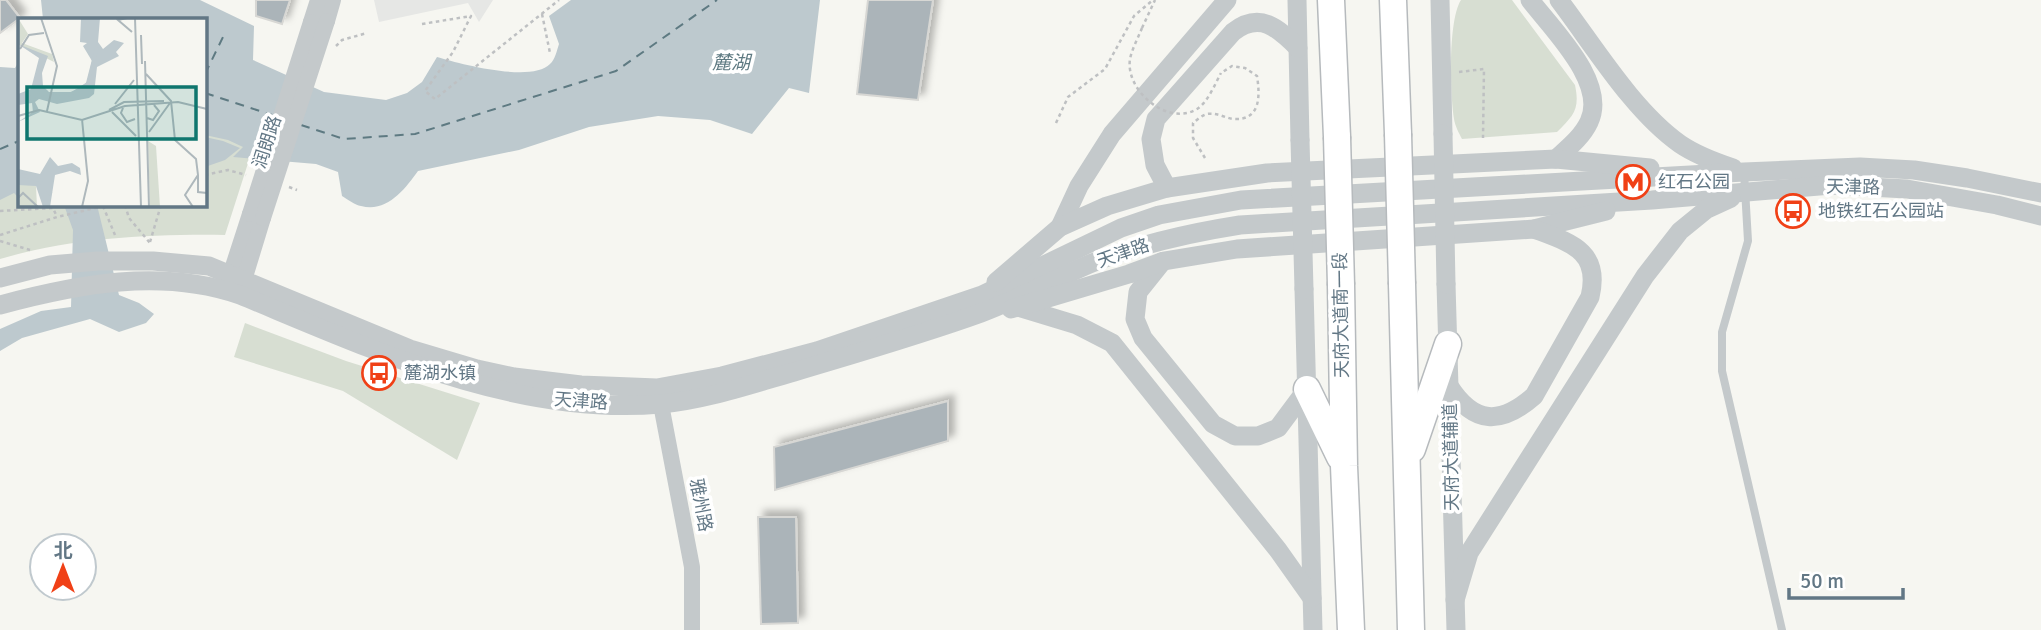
<svg xmlns="http://www.w3.org/2000/svg" width="2041" height="630" font-family="Signika,'Noto Sans SC',sans-serif">
  <style>
    .built { fill: #e6e7e5 }
    .green { fill: #d7ded2 }
    .water { fill: #bdc9ce }
    .lines { fill: none; stroke-linecap: round; stroke-linejoin: round }
    .ferry { stroke: #5e7a82; stroke-width: 2; stroke-dasharray: 9 7; stroke-linecap: butt }
    .building { fill: #abb4b9; stroke: #d7d7d4; stroke-width: 2; filter: url(#shadow) }
    .trunk-casing { stroke: #b6babd; stroke-width: 29 }
    .path { stroke: #bec0c2; stroke-width: 2.5; stroke-dasharray: 3.5 3.5; stroke-linecap: butt }
    .service { stroke: #c4c9cb; stroke-width: 8 }
    .minor { stroke: #c4c9cb; stroke-width: 16 }
    .tertiary { stroke: #c4c9cb; stroke-width: 19 }
    .trunk { stroke: #fff; stroke-width: 26 }
    .trunk-bridge-casing { stroke: #b6babd; stroke-width: 29; stroke-linecap: butt }
    .path-bridge { stroke: #bec0c2; stroke-width: 2.5; stroke-dasharray: 3.5 3.5; stroke-linecap: butt }
    .minor-bridge { stroke: #c4c9cb; stroke-width: 16 }
    .tertiary-bridge { stroke: #c4c9cb; stroke-width: 19 }
    .trunk-bridge { stroke: #fff; stroke-width: 26 }
    .labels { text-anchor: middle; stroke-width: 7; stroke-linejoin: round; paint-order: stroke }
    .street-label { font-size: 18px; fill: #627785; stroke: #fff }
    .poi-label { font-size: 18px; fill: #627785; stroke: #fff; text-anchor: start }
    .water-label { font-size: 19px; font-style: italic; fill: #5e7a82; stroke: #fff }
    .inset-river { fill: none; stroke: #bdc9ce; stroke-width: 3.5 }
    .inset-road { fill: none; stroke: #aeb8bc; stroke-width: 2 }
    .view { fill: #0f766e; fill-opacity: 0.15; stroke: #0f766e; stroke-width: 3.5 }
    .inset-edge { fill: none; stroke: #627785; stroke-width: 3.5 }
  </style>
  <defs>
    <filter id="shadow"><feDropShadow dx="6" dy="-6" stdDeviation="3.5" flood-color="#0004"/></filter>
  </defs>
  <rect width="100%" height="100%" fill="#f6f6f1"/>
  <polygon class="built" points="374,0 493,0 479,22 468,3 379,22"/>
  <g class="green">
    <path d="M1461,0h51l63,85c5,24 -1,30 -18,47l-95,7c-3,-6 -7,-13 -8,-20 -4,-25 -6,-99 7,-119z"/>
    <path d="M205,126l52,9 -32,100c-74,-1 -154,3 -225,24v-69l19,-5v20h186z"/>
    <polygon points="245,323 346,361 480,403 457,460 343,391 234,357"/>
  </g>
  <g class="water">
    <path d="M41,0h159l54,26 -1,34 71,32 62,8 21,-7 15,-11 15,-25c23,7 95,26 113,7 5,-4 7,-14 9,-20l-10,-28 22,-16h249l-11,93 -20,-5 -37,46 -42,-14 -52,-4 -69,11 -70,23 -101,21c-13,18 -31,42 -57,35 -6,-1 -14,-7 -19,-10l-4,-24 -22,-8 -83,-7 10,-10 -15,-7 -23,-5v-116h-162z"/>
    <polygon points="19,61 19,198 14,193 0,200 0,67 15,68"/>
    <polygon points="205,137 223,141 240,148 225,160 205,167"/>
    <polygon points="64,205 97,205 119,295 139,303 154,314 146,323 119,332 90,319 22,338 0,351 0,329 41,311 71,307 73,230"/>
  </g>
  <g class="lines">
    <g class="ferry">
      <polyline points="205,74 223,37"/>
      <polyline points="205,93 272,115"/>
      <polyline points="301,125 344,139 415,134 616,71 717,0"/>
      <polyline points="0,149 19,141"/>
    </g>
  </g>
  <g class="building">
    <polygon points="0,0 6,0 20,18 0,33"/>
    <polygon points="256,0 290,0 282,24 256,16"/>
    <polygon points="868,0 933,0 918,100 857,94"/>
    <polygon points="948,401 948,441 775,490 774,447"/>
    <polygon points="758,517 796,517 798,623 761,624"/>
  </g>
  <g class="lines">
    <g class="trunk-casing">
      <g id="trunk">
        <polyline points="1331,0 1337,137"/>
        <polyline points="1393,0 1398,134"/>
        <polyline points="1402,284 1411,630"/>
        <polyline points="1341,285 1344,466 1351,630"/>
        <polyline points="1307,389 1340,457"/>
        <polyline points="1412,449 1448,344"/>
      </g>
    </g>
    <g class="path">
      <polyline points="542,14 550,53"/>
      <polyline points="422,24 471,16 453,52 425,91 435,99 559,0"/>
      <polyline points="1142,28 1155,0"/>
      <polyline points="336,46 342,40 367,33"/>
      <polyline points="1459,72 1484,69 1483,138"/>
      <polyline points="1056,123 1068,97 1105,69 1134,16 1153,0"/>
      <path d="M1205,158l-12,-20v-15c4,-3 9,-8 14,-9 11,-2 19,5 28,5 26,1 25,-24 22,-43l-12,-8 -13,-2 -11,7"/>
      <polyline points="205,175 228,170 246,175"/>
      <polyline points="289,187 297,190"/>
      <polyline points="125,205 129,218 150,243"/>
      <polyline points="103,206 115,235"/>
      <polyline points="0,211 53,208 57,217"/>
      <polyline points="0,235 57,217 104,206"/>
      <polyline points="0,241 30,250"/>
      <polyline points="150,242 161,205"/>
    </g>
    <polyline class="service" points="1744,172 1748,241 1722,332 1722,371 1782,630"/>
    <g class="minor">
      <polyline points="327,21 333,0"/>
      <polyline points="311,22 318,0"/>
      <polyline points="227,285 250,214"/>
      <polyline points="241,290 263,218"/>
      <polyline points="659,394 692,567 692,630"/>
    </g>
    <g class="tertiary">
      <polyline points="1297,0 1300,140"/>
      <polyline points="1440,0 1443,134"/>
      <path d="M1530,0c23,30 78,83 59,122 -7,15 -21,26 -33,37"/>
      <path d="M1559,0c35,46 74,111 121,144 16,11 35,18 53,24"/>
      <path d="M1167,188l-12,-23 -4,-26 5,-20 77,-87c27,-21 45,-4 65,16"/>
      <polyline points="1060,227 1079,186 1112,134 1227,0"/>
      <polyline points="1162,262 1138,292 1135,319 1143,338 1213,424 1235,436 1258,436 1278,428 1307,389"/>
      <polyline points="0,278 50,265 98,261 153,261 209,266 410,349 477,369 514,377 581,385 657,388 722,376 817,351 982,295 1121,228 1159,215 1241,200 1744,172 1860,167 1914,170 1967,178 2041,193"/>
      <polyline points="996,282 1060,227 1107,206 1167,188 1267,173 1556,159 1650,168"/>
      <polyline points="1446,284 1456,630"/>
      <polyline points="1304,289 1313,630"/>
      <path d="M0,305c78,-21 161,-37 240,-10 131,54 275,122 421,109 45,-4 90,-20 133,-32 63,-19 126,-37 187,-59 38,-14 73,-34 111,-50 48,-19 97,-30 148,-38l412,-25 179,-15 76,4 90,16 44,11"/>
      <polyline points="1021,308 1077,325 1112,343 1278,550 1312,598"/>
      <polyline points="1011,309 1129,274 1164,261 1237,249 1534,229 1606,211"/>
      <path d="M1449,386c25,39 52,39 85,10l56,-99c11,-46 -19,-54 -56,-68"/>
      <polyline points="1455,600 1469,553 1645,276 1680,231 1707,209 1731,198"/>
    </g>
    <use href="#trunk" class="trunk"/>
    <g class="trunk-bridge-casing">
      <g id="trunk-bridge">
        <polyline points="1398,134 1402,284"/>
        <polyline points="1337,137 1341,285"/>
      </g>
    </g>
    <path class="path-bridge" d="M1142,28c-4,10 -10,21 -12,31 -5,31 37,68 67,50 11,-7 18,-25 24,-36"/>
    <g class="minor-bridge">
      <polyline points="250,214 311,22"/>
      <polyline points="263,218 327,21"/>
    </g>
    <g class="tertiary-bridge">
      <polyline points="1443,134 1446,284"/>
      <polyline points="1300,140 1304,289"/>
    </g>
    <use href="#trunk-bridge" class="trunk-bridge"/>
  </g>
  <defs>
    <g id="metro-ring" transform="scale(1.75)"><circle r="9.5" fill="#fff" stroke="#f04016" stroke-width="1.5"/><path d="M-5.5 5V-5H-3L0 0L3-5H5.5V5H3V-.5L0 4L-3-.5V5Z" fill="#f04016"/></g>
    <g id="bus-ring" transform="scale(1.75)"><circle r="9.5" fill="#fff" stroke="#f04016" stroke-width="1.5"/><path d="M-5-6H5V4H4V6H2V4H-2V6H-4V4H-5ZM-3.5-4V0h7V-4ZM-3.5 1.2v1.5H-2V1.2ZM2 1.2v1.5H3.5V1.2Z" fill="#f04016"/></g>
  </defs>
  <g fill-rule="evenodd">
    <use href="#metro-ring" x="1633" y="182"/>
    <use href="#bus-ring" x="1793" y="211"/>
    <use href="#bus-ring" x="379" y="373"/>
  </g>
  <g class="labels">
    <g class="street-label">
      <text transform="translate(267 142) rotate(-72)" y="6">润朗路</text>
      <text transform="translate(1853 187) rotate(1)" y="6">天津路</text>
      <text transform="translate(1123 253) rotate(-19)" y="6">天津路</text>
      <text transform="translate(1341 315) rotate(-91)" y="6">天府大道南一段</text>
      <text transform="translate(581 401) rotate(4)" y="6">天津路</text>
      <text transform="translate(1451 457) rotate(-91)" y="6">天府大道辅道</text>
      <text transform="translate(701 505) rotate(79)" y="6">雅州路</text>
    </g>
    <g class="poi-label">
      <text x="1658" y="188">红石公园</text>
      <text x="1818" y="217">地铁红石公园站</text>
      <text x="404" y="379">麓湖水镇</text>
    </g>
    <g class="water-label">
      <text x="731" y="69">麓湖</text>
    </g>
  </g>
  <g transform="translate(18 18)">
    <rect width="189" height="189" fill="#f6f6f1"/>
    <path d="M0,0l10,16 -6,9 30,11 2,8 -36,-18zM130,123l8,5 4,61h-10zM10,165l8,3 1,21h-19v-22z" fill="#d7ded2"/>
    <path d="M63,0h19l-2,24 5,7 11,-9 10,3 -8,9 3,4 -22,11 -3,27 -5,4 -32,6 -18,-5 -4,3 5,10 -22,10 15,-10 -1,-9 -14,2v-11l13,-5 8,-31 -21,-14 30,12 -6,17 1,13 6,6h23l15,-10 5,-21 -9,-15 4,-3 -7,-1zM32,139l8,9 14,-3 8,5 1,7 -11,-4 -15,4 -5,32h-7l-7,-21 -18,-1v-16l22,5z" fill="#bdc9ce"/>
    <path class="inset-river" d="M28,72l-2,4 18,4 25,-12 10,-39M0,83l25,-7M0,156l21,6 12,14"/>
    <path class="inset-road" d="M23,0l16,48 -10,45M109,0l-9,2 14,12M117,0l6,189M189,12v28M123,17l1,29M2,31l9,-14 15,-2M127,43l4,146M128,56l25,27 4,39 21,19 2,16 -13,20 8,12M97,86l19,-24M105,90l-2,5 6,9 8,-3M91,92l15,-8 40,-1M94,94l24,24M0,98l21,-6 43,10 43,-14 53,-4 29,7M129,100l6,2 6,-9 -5,-6M64,101l6,62 -6,26M131,114l21,-29M180,157v17l9,1M0,180l5,-5 15,14"/>
    <path class="view" d="M9,69h169v52h-169z"/>
    <rect width="189" height="189" class="inset-edge"/>
  </g>
  <g transform="translate(63 567)"><circle r="33" fill="#ffffff" stroke="#c0c9ce" stroke-width="2"/>
  <path d="M0-5L12 26L0 18L-12 26Z" fill="#f04016"/>
  <text y="-10" font-size="19" font-weight="bold" text-anchor="middle" fill="#627785">北</text>
  </g>
  <path d="M1789 588v10h114v-10" fill="none" stroke="#627785" stroke-width="3.5"/>
  <text x="1800" y="588" font-size="21" fill="#627785" stroke="#ffffff" stroke-width="5" paint-order="stroke">50 m</text>
</svg>
